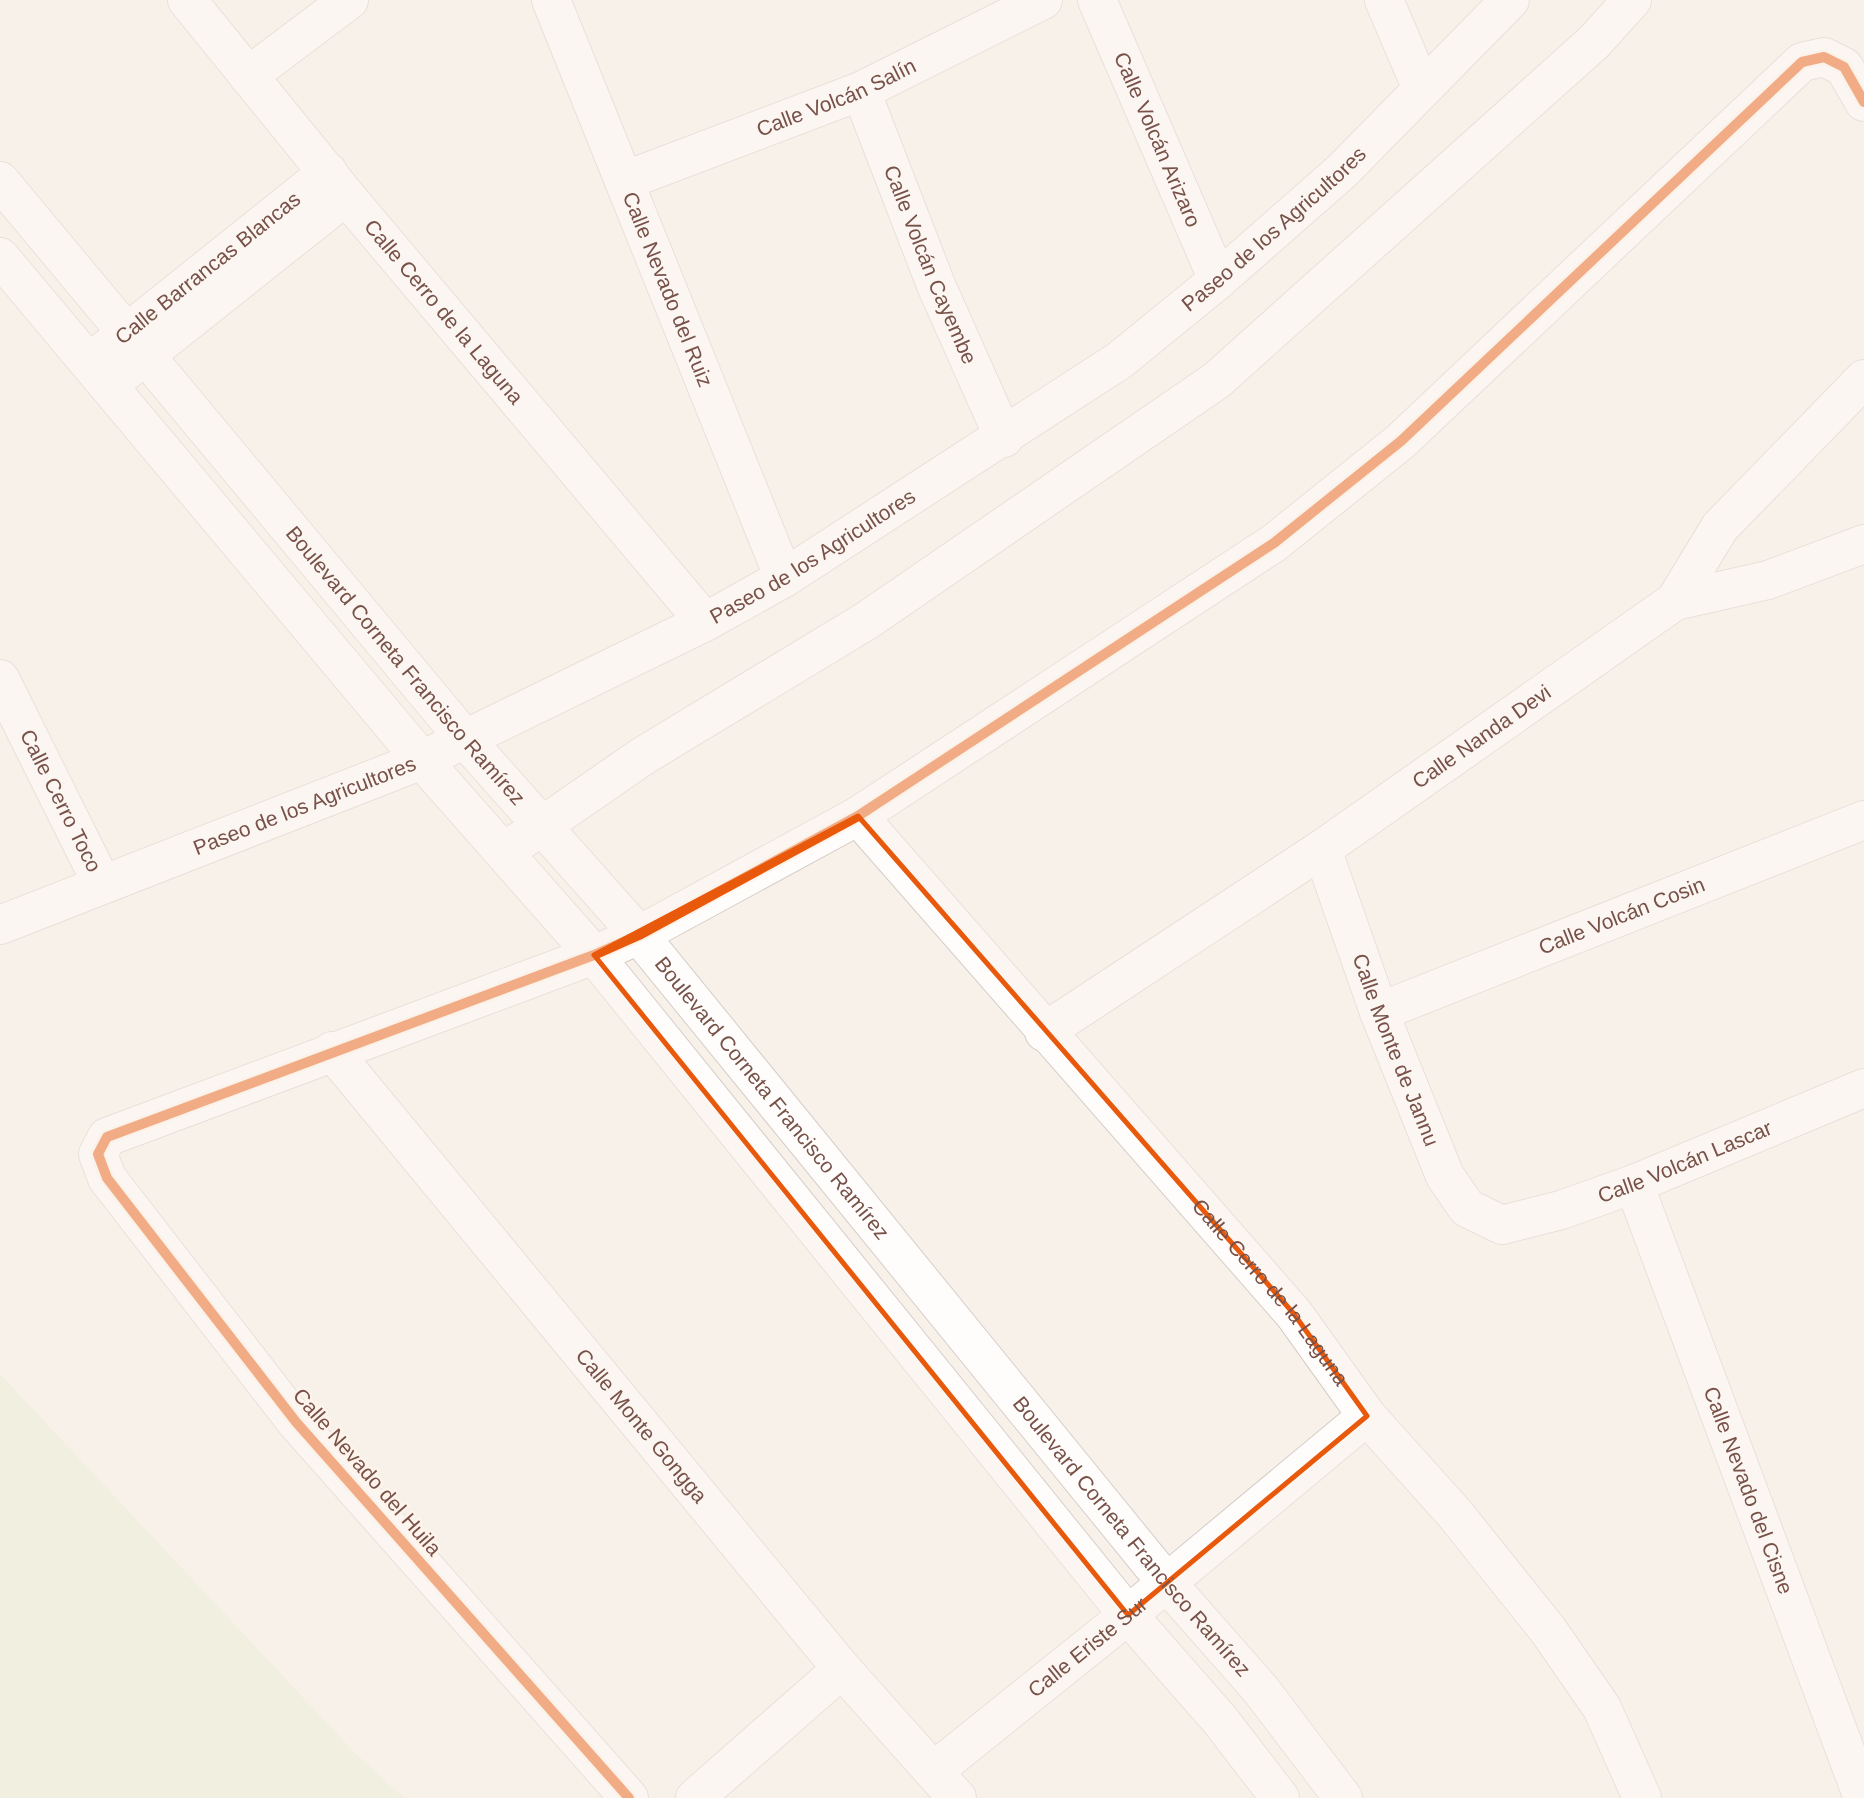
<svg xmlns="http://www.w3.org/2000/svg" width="1864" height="1798" font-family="Helvetica,sans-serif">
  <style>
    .green { fill: #e8eed3 }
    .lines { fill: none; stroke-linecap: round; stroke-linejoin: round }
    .street-casing { stroke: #d6ccc6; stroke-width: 40 }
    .secondary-casing { stroke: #d8cdc8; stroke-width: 40 }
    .street { stroke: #fefdfc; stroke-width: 38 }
    .secondary { stroke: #fefdfc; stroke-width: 38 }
    .cycleway-casing { stroke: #fff4ec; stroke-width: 15 }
    .cycleway { stroke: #e8590c; stroke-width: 10 }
    .marked { fill: none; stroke: #e8590c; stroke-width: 5; stroke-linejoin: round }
    .labels { text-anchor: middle; stroke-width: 5; stroke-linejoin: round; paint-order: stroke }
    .street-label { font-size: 21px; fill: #785148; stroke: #fff4ec }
  </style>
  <rect width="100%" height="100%" fill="#f8f1ea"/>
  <polygon class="green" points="0,1374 355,1753 404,1798 0,1798"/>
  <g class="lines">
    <g class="street-casing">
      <g id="street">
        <path id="s1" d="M187,0l159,196 359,426"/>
        <path id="s2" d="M551,0l233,578"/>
        <path id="s3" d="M1097,0l121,280"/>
        <polyline points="1384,0 1422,89"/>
        <polyline points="248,76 349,0"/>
        <path id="s4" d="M861,91l75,194 68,153"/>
        <path id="s5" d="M624,181l237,-90 182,-91"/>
        <path id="s6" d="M89,363l239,-191"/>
        <polyline points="108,385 346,196"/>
        <polyline points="1675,601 1768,580 1864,544"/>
        <path id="s7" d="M0,679l102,205"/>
        <path id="s8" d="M858,816l436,498 73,102 88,98 93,116 54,78 40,90"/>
        <path id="s9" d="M1322,849l57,163 66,164 22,32 35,17 59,-15 73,-26 230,-96"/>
        <polyline points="504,852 643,756 866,621 1217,380 1594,42 1632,0"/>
        <path id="s10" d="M0,925l422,-165 283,-138 79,-44 336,-218 98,-80 124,-109 168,-171"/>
        <path id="s11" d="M1379,1012l485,-192"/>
        <path id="s12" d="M1044,1032l278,-183 353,-248 45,-74 144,-148"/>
        <path id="s13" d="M332,1051l510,618 115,129"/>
        <path id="s14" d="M1634,1184l229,614"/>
        <path id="s15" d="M935,1770l193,-155 239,-199"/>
        <polyline points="629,1798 296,1422 107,1178 98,1154 107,1137 594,955 639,935 858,816 1274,543 1401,441 1802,62 1824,57 1844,67 1864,102"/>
        <polyline points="695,1798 842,1669"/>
      </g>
    </g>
    <g class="secondary-casing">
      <g id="secondary">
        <path id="s16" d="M0,181l465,558 174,196 527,647 95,108 82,108"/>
        <polyline points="0,257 422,760 594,955 1128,1615 1220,1720 1280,1798"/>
      </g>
    </g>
    <use href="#street" class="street"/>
    <use href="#secondary" class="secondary"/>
    <g class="cycleway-casing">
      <polyline id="cycleway" points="629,1798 296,1422 107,1178 98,1154 107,1137 594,955 639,935 858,816 1274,543 1401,441 1802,62 1824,57 1844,67 1864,102"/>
    </g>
    <use href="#cycleway" class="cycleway"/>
  </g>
  <path d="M0 0H1864V1798H0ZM858,816l436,498 73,102 -239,199 -534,-660z" fill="#f8f1ea" fill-opacity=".55" fill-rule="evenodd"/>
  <path class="marked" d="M858,816l436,498 73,102 -239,199 -534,-660z"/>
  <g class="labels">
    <g class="street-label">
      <text dy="7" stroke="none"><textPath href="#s5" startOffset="228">Calle Volcán Salín</textPath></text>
      <text dy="7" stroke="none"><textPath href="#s3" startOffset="152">Calle Volcán Arizaro</textPath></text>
      <text dy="7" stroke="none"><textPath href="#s10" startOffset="1461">Paseo de los Agricultores</textPath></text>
      <text dy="7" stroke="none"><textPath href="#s4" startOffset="187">Calle Volcán Cayembe</textPath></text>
      <text dy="7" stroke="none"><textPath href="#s6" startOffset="152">Calle Barrancas Blancas</textPath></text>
      <text dy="7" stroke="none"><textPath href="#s2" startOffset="312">Calle Nevado del Ruiz</textPath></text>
      <text dy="7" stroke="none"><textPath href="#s1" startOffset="404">Calle Cerro de la Laguna</textPath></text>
      <text dy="7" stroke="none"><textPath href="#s10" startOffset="894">Paseo de los Agricultores</textPath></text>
      <text dy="7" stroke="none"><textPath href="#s16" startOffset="632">Boulevard Corneta Francisco Ramírez</textPath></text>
      <text dy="7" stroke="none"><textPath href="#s12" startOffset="528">Calle Nanda Devi</textPath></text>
      <text dy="7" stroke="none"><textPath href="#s7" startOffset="136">Calle Cerro Toco</textPath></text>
      <text dy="7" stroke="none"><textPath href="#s10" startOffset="327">Paseo de los Agricultores</textPath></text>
      <text dy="7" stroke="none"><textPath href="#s11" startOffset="261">Calle Volcán Cosin</textPath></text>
      <text dy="7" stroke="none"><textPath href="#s9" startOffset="214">Calle Monte de Jannu</textPath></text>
      <text dy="7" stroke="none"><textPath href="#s16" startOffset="1199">Boulevard Corneta Francisco Ramírez</textPath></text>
      <text dy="7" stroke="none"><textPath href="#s9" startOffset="621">Calle Volcán Lascar</textPath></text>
      <text dy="7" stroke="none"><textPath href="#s8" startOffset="630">Calle Cerro de la Laguna</textPath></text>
      <text dy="7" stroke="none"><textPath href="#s13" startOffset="486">Calle Monte Gongga</textPath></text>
      <text transform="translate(367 1472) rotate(49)" y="7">Calle Nevado del Huila</text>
      <text dy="7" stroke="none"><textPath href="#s14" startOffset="327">Calle Nevado del Cisne</textPath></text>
      <text dy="7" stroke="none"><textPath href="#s16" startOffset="1766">Boulevard Corneta Francisco Ramírez</textPath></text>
      <text dy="7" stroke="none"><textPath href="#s15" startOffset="196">Calle Eriste Sur</textPath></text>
    </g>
  </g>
</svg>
